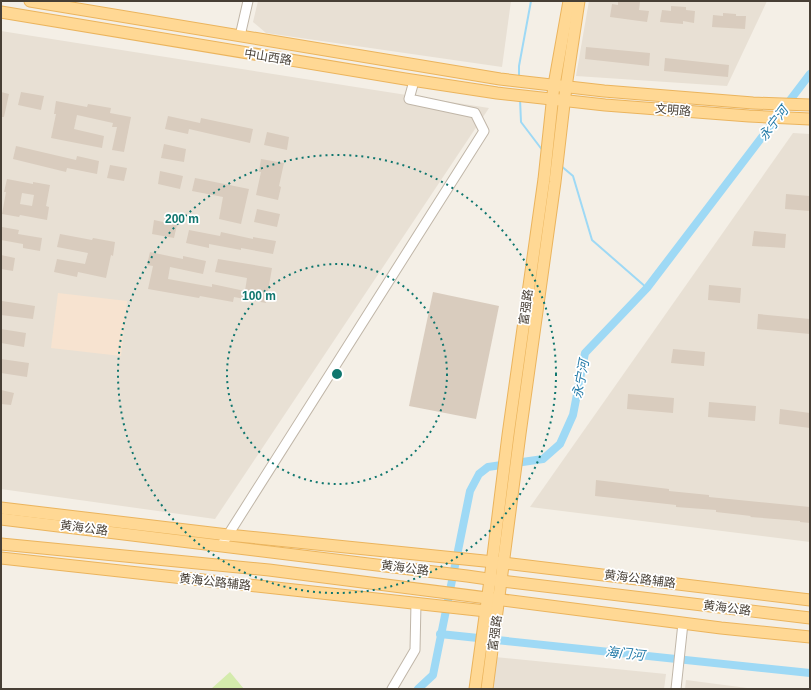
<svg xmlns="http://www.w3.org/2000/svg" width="811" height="690" font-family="Helvetica,'Noto Sans SC',sans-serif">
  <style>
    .residential { fill: #e8e0d4 }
    .commercial { fill: #f7e3d0 }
    .green { fill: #d4ebac }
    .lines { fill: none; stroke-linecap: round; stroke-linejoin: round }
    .stream { stroke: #9ed9f5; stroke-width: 2 }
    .canal { stroke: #9ed9f5; stroke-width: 8 }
    .building { fill: #d9ccbe; fill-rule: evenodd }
    .minor-casing { stroke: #c0b6a8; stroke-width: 11 }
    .major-casing { stroke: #ebb45d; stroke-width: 13 }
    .minor { stroke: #fff; stroke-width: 9 }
    .major { stroke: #ffd894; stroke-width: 11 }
    .ring { fill: none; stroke: #0f766e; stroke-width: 2; stroke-dasharray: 2 4 }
    .labels { text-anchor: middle; stroke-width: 3.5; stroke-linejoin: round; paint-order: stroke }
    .street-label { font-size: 12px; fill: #473f35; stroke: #fff }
    .water-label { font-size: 13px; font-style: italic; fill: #257ca9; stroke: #fff }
    .centre { fill: #0f766e; stroke: #fff; stroke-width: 2 }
    .ring-label { font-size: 12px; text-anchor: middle; font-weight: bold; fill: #0f766e; stroke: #fff; stroke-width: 3.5; stroke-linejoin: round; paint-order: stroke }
  </style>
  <rect width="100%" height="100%" fill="#f4efe6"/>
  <g class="residential">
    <polygon points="258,1 511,1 502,67 266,33 253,22"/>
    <polygon points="589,1 767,1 727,86 576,76"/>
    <polygon points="1,31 489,108 215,519 1,489"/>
    <polygon points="793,133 810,134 810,542 530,507"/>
    <polygon points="495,657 666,674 664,689 490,689"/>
    <polygon points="686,680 755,689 685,689"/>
  </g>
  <polygon class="commercial" points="58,293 127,301 121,356 51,348"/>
  <polygon class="green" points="230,672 244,689 211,689"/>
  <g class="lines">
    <g class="stream">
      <polyline points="519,77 519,66 531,1"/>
      <polyline points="520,99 521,122 543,151"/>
      <polyline points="560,165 573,176 592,240 647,288"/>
    </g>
    <g class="canal">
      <polyline points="440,634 810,673"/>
      <polyline points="418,689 433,675 470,491 479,474 488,467 543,459 560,444 573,415 585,353 647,288 810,74"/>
    </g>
  </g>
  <g class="building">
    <polygon points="618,1 640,2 639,10 649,11 647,22 610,17 612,4 618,5"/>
    <polygon points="671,6 686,7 686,10 695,11 694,23 683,21 683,24 660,22 662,10 671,11"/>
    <polygon points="723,13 736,14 736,16 746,16 745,29 712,27 713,15 723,16"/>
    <polygon points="586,47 650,53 649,66 585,59"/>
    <polygon points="665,58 729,65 728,77 664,71"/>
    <polygon points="1,92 9,94 4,117 1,117"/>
    <polygon points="21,92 44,96 41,110 18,105"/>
    <polygon points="56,101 87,107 88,104 111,108 110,113 131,117 124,152 112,150 117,127 112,127 113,123 77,115 74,129 104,136 102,148 51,138 56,114 54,114"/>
    <polygon points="168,116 200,123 201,118 253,129 250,143 189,129 188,134 165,129"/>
    <polygon points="267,132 289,137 287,150 264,145"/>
    <polygon points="164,144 186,149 184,162 161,158"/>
    <polygon points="16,146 76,160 77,156 99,161 97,174 67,168 66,172 13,159"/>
    <polygon points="261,159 284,163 279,186 281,187 278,200 256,195 261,172 259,172"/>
    <polygon points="110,165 127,168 124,181 107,178"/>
    <polygon points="160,171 183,176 180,189 158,184"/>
    <polygon points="195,178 249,189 241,224 219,219 223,197 192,191"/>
    <path d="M7,179l26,5v-2l17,3 -4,21 3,1 -2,13 -27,-5 -1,2 -17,-3 4,-22h-2zM22,193l12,2 -2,11 -12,-2z"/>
    <polygon points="786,194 810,196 810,211 785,209"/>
    <polygon points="257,209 280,214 277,227 254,222"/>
    <polygon points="154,220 177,225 174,238 152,234"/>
    <polygon points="2,227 19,230 18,234 42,238 40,251 23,248 23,244 1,240"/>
    <polygon points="189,230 220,236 221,232 253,239 253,237 276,241 273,254 241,248 241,250 209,244 209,248 186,243"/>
    <polygon points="754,231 786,234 785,248 752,246"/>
    <polygon points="60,234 92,240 93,238 115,242 113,256 111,255 106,278 78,272 77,277 54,272 57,259 85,264 88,253 57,247"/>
    <polygon points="150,252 183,259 183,256 206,261 203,274 170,267 168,279 212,287 212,284 245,291 247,278 215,272 218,259 272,268 266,303 234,297 233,302 200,296 199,298 148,289 153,266 147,265"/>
    <polygon points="1,255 15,258 13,271 1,269"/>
    <polygon points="709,285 741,288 740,303 708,300"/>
    <polygon points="433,292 499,306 476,419 409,406"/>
    <polygon points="2,301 35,306 33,319 1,315"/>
    <polygon points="758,314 810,319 810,334 757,329"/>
    <polygon points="1,329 26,333 24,347 1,343"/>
    <polygon points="673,349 705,352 704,366 671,363"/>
    <polygon points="1,359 29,363 27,377 1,373"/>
    <polygon points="1,390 14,393 11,405 1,404"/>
    <polygon points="628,394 674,398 673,413 627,409"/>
    <polygon points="709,402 756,406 755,421 708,417"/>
    <polygon points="780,409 810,413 810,428 779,424"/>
    <polygon points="596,480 669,489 669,491 709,495 709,497 810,507 810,523 800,522 800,521 750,517 751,516 716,512 716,510 676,507 676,505 595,496"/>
  </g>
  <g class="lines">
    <g class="minor-casing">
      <g id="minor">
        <polyline points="240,36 248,1"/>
        <polyline points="221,546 484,131 475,113 409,99 414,81"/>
        <polyline points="392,689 415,650 416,603"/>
        <polyline points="676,689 683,623"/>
      </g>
    </g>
    <g class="major-casing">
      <g id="major">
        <polyline points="30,1 500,79 604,91 753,103 810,105"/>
        <polyline points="1,12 405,79 497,93 605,105 749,116 810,119"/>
        <polyline points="1,508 228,535 504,563 810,600"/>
        <polyline points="1,519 467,576 502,581 810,618"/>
        <polyline points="1,544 269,570 721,628 810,637"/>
        <polyline points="1,558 486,611 490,607"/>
        <polyline points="475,689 490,580 508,435 544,179 554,85 569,1"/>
        <polyline points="487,689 520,434 555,182 566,87 579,1"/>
      </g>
    </g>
    <use href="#minor" class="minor"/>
    <use href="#major" class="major"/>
  </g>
  <g class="ring">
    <circle cx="337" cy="374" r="110"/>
    <circle cx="337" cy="374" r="219"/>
  </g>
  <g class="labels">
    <g class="street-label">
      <text transform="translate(268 57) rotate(9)" y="4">中山西路</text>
      <text transform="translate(673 110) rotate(5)" y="4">文明路</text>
      <text transform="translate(526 307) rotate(-82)" y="4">富强路</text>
      <text transform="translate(84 528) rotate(7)" y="4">黄海公路</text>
      <text transform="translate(405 568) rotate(7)" y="4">黄海公路</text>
      <text transform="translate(640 579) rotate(7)" y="4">黄海公路辅路</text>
      <text transform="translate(215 582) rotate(6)" y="4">黄海公路辅路</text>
      <text transform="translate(727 608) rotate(7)" y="4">黄海公路</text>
      <text transform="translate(495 633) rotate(-82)" y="4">富强路</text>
    </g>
    <g class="water-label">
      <text transform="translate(773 123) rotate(-53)" y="5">永宁河</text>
      <text transform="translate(580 379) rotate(-79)" y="5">永宁河</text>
      <text transform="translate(625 653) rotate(6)" y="5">海门河</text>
    </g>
  </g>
  <circle cx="337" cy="374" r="6" class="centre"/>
  <g class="ring-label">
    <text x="182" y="223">200 m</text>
    <text x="259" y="300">100 m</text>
  </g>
  <rect width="811" height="690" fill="none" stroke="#473f35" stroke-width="4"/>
</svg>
